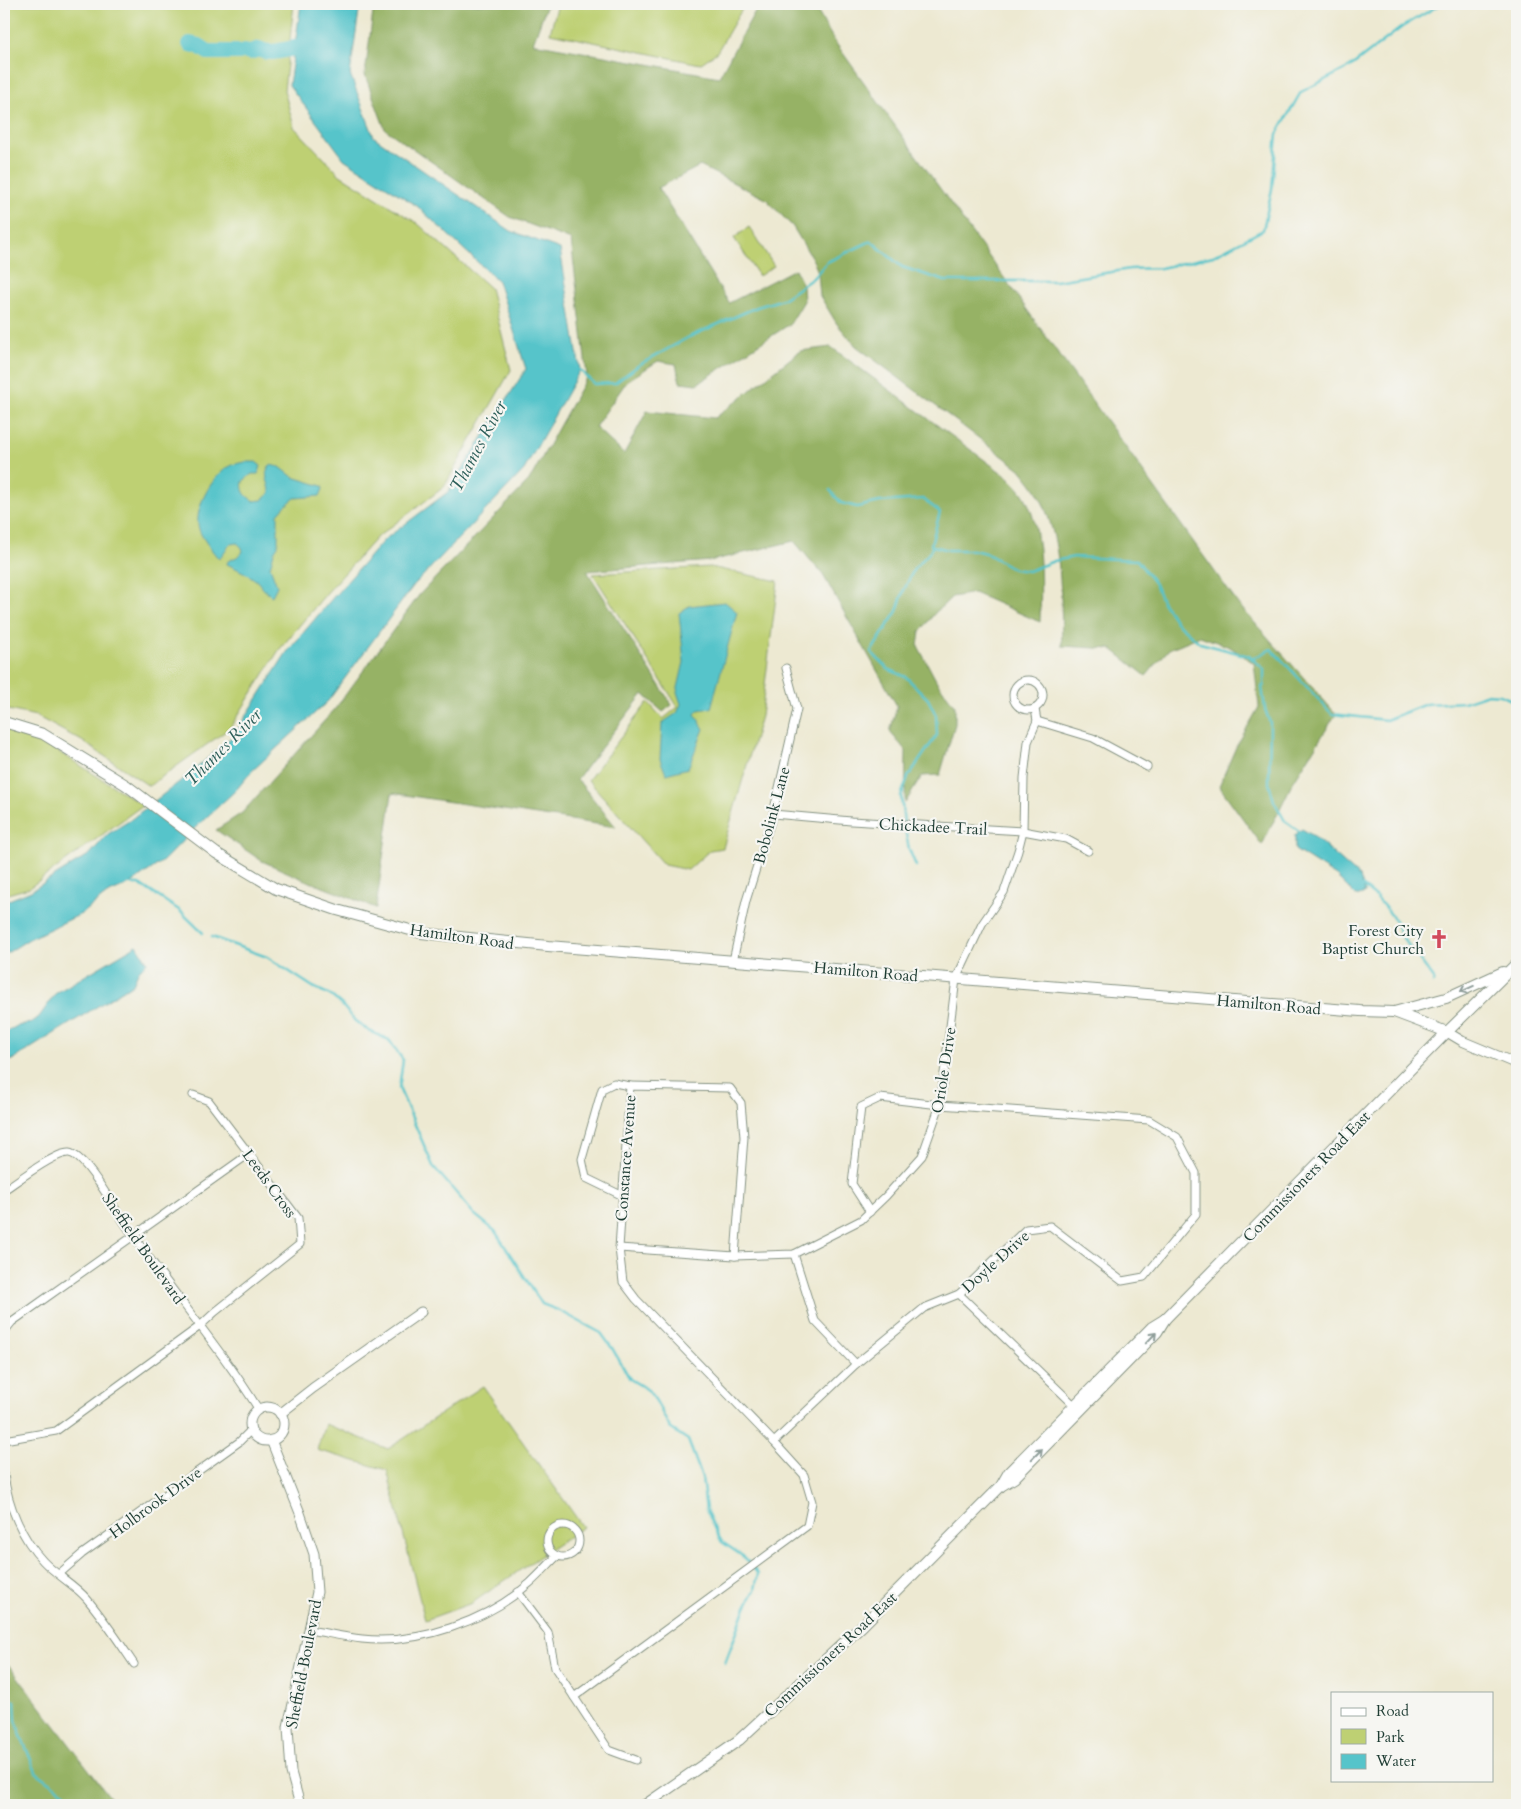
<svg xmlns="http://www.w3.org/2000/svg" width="1521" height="1809" font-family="Cardo,serif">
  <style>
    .green { fill: #bed073; stroke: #6e8654 }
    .forest { fill: #96b265; stroke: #5a784c }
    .water { fill: #56c4ca; stroke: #3a807f }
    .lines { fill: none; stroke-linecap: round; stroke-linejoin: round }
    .stream { stroke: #56c4ca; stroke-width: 2.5 }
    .river { stroke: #56c4ca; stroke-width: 16 }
    .minor-casing { stroke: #869383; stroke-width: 9 }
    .tertiary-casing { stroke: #869383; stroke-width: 11 }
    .secondary-casing { stroke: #869383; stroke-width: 12 }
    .minor { stroke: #fff; stroke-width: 7 }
    .tertiary { stroke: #fff; stroke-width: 9 }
    .secondary { stroke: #fff; stroke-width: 10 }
    .oneway { stroke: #8f9e9a }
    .labels { text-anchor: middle; stroke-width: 4.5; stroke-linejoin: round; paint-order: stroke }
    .street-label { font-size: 16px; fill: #1f3d34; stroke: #f6f6f2 }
    .poi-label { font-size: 16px; fill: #1f3d34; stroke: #f6f6f2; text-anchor: end }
    .water-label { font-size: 18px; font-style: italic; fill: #2d5f5a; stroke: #f6f6f2 }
  </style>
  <rect width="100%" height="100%" fill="#f6f6f2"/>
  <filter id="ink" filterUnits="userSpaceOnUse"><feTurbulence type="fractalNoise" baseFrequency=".02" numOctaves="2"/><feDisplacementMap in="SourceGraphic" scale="10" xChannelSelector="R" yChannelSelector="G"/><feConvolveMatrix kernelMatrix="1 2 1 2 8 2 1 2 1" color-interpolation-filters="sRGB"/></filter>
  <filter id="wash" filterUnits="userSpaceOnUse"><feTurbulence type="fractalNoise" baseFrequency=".0096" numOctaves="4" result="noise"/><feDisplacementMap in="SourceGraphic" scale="20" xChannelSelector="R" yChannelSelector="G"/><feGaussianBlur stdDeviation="1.12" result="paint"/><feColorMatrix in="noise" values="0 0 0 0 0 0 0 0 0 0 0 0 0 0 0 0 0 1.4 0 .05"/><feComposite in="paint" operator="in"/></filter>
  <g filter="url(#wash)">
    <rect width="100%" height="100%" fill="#ede9d2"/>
    <g class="green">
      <polygon points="4,4 294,4 284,90 294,127 340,175 417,223 490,288 511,370 444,487 376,538 325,595 279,650 230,728 149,786 82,741 36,716 4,709"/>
      <polygon points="558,4 745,4 717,52 700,64 550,33"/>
      <polygon points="749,227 774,266 759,276 734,238"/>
      <polygon points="710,567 778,581 761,716 723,848 710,850 688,870 664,865 588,780 648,702 663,719 678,707 593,574"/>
      <polygon points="4,729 40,740 143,805 29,888 4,895"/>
      <polygon points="483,1386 583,1527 472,1603 425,1620 387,1470 317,1450 325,1424 388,1449"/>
    </g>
    <g class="forest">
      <path d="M374,4h173l-14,39 186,34 40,-73h54l22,38 403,562 98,110 -44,70 -30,61 -43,-59 17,-39 23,-40 -5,-44 -24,-16 -30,-11 -31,13 -23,27 -34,-27 -50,-3c-1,-49 1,-103 -22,-149 -5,-10 -13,-19 -20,-28l-164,-123 -19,-22 -17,-28 -2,-24 -5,-12 -20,-33 -27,-28 -66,-33 -42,22 71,115 66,-34 8,16 1,16 -14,23 -93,60 -17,-2 -4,-18 -18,-3 -31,20 -32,46 29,27 23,-43 68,7 85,-67 31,-4 178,131c6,6 13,13 17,21 17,33 15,87 14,123l-66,-29 -22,4 -18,17 -14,18 -2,14 19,36 18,24v18l-15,51 -18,1 -17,27 1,-52 -16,-19 7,-26 -74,-131 -29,-34 -84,20 -123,10 85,134 -9,7 -20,-18 -66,85 39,48 -224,-34 -16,115 -71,-28 -43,-19 -46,-31 26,-17 93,-104 85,-115 109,-113 58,-105 -16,-136 -61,-23 -125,-88 -20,-54z"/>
      <polygon points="4,1659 116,1805 4,1805"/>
    </g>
    <g class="water">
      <polygon points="301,4 360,4 350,74 374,137 511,231 560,249 580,370 524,470 414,585 328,701 252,771 236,790 196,827 163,861 130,884 107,894 81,914 29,939 4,955 4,902 31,891 90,854 108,834 129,821 192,772 234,735 287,652 330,601 384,540 448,492 526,369 498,281 417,206 344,159 289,85"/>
      <path d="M246,462h10l5,4 -3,8h-6l-9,7c-2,10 2,15 11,20l8,-1 8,-7c0,-11 -8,-18 0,-28l10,2 13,10 29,9 1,3 -3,7 -25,2 -10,8 -7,8v32l-4,6 -4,15 7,19 -5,10c-7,-4 -10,-9 -15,-15 -9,-7 -19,-12 -30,-17l1,-3c8,-4 23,-8 9,-18l-7,1 -11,15c-6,-7 -18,-22 -20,-30 -6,-19 12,-51 28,-61 6,-4 12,-5 19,-6z"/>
      <polygon points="725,602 737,612 711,708 698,710 695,714 704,729 688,768 666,774 660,759 662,723 677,713 681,704 677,692 684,662 679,613 689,606"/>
      <polygon points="1302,829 1312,835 1360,877 1365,893 1356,896 1336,876 1295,850 1295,835"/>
      <polygon points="137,945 147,962 138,972 133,984 4,1065 4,1033 17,1026 31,1023 39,1017 56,993"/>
    </g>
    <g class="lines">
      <g class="stream">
        <polyline points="580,370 594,384 615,383 639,365 689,337 757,307 783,299 813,278 827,262 871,241 902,267 945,281 1056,281 1130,269 1161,268 1213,256 1263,230 1272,189 1277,134 1301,92 1350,67 1402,27 1441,4"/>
        <polyline points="830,490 841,503 857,507 880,502 923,499 940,512 931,545 933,546 929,553 914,569 904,590 897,611 871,652 888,669 906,677 928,699 936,715 937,735 908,777 901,796 904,824 909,849 916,866"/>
        <polyline points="933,546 949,550 973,550 986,553 1014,569 1028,571 1054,561 1074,557 1137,560 1155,584 1162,601 1176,622 1200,643 1249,656 1264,669 1264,685 1262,687 1265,709 1270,723 1269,783 1274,801 1285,821 1299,831"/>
        <polyline points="1252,659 1271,649 1280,658 1332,714 1386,720 1426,704 1464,702 1488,694 1500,695 1514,701 1517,705"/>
        <polyline points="130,884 139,884 179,910 203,933"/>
        <polyline points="1362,886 1376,897 1393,917 1403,938 1432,976 1434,979 1433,983"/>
        <polyline points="212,937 267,957 313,987 330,995 342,1005 355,1021 369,1031 389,1040 403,1060 399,1088 433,1166 474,1214 495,1231 542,1304 560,1311 601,1333 612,1348 630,1379 648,1390 656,1401 670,1428 688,1440 702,1477 706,1510 716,1532 722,1542 744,1557 758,1574 755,1590 746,1607 725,1663"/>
        <polyline points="4,1699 15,1701 16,1720 21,1736 36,1772 78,1802 78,1805"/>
      </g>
      <g class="river">
        <polyline points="190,44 199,46 208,52 239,52"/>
        <path d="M245,51l5,1 9,-3c12,7 23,0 37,-1"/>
      </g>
    </g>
  </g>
  <g filter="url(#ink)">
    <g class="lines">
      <g class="minor-casing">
        <g id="minor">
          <circle cx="1028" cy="695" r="15"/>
          <polyline points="1037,721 1093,738 1147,767"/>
          <polyline points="773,814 851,821 1023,831 1066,839 1088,851"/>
          <polyline points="733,961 746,901 773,814 797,709 786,668"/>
          <path d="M4,1190c12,-8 51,-38 65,-37 15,1 42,49 51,63 43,66 97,126 139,194"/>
          <polyline points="623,1196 586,1178 582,1159 602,1089 614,1083 630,1086"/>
          <polyline points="619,1248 735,1256 794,1254 861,1220 886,1196 922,1156 940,1105 956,979 982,924 1004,892 1018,851 1023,831 1024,778 1028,742 1037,721 1035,709"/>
          <polyline points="794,1254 815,1321 856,1364"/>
          <polyline points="959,1294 1074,1405"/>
          <polyline points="4,1332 12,1322 249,1154"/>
          <polyline points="4,1440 56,1431 200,1326 215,1312 300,1244 298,1218 209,1101 193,1095"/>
          <polyline points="774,1442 856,1364 924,1308 959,1294 1026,1229 1050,1226 1122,1281 1144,1277 1196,1214 1196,1173 1177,1137 1149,1120 940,1105 880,1098 861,1107 852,1184 870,1212"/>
          <path d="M4,1475c4,30 18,64 39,86 13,14 31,23 44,38 17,20 32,43 47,65"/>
          <circle cx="563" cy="1541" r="16"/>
          <polyline points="59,1574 82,1554 239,1442 251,1430"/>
          <polyline points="518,1592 548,1632 555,1668 609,1750 636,1760"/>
          <path d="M309,1630c18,3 36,7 53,9 57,6 125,-18 168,-56 9,-8 18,-18 27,-27"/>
          <polyline points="574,1697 807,1526 812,1502 804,1475 774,1442 636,1299 623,1282 619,1248 630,1086 730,1088 741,1103 744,1137 735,1256"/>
        </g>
      </g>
      <g class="tertiary-casing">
        <g id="tertiary">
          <polyline points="1447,1032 1462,1041 1517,1064"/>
          <circle cx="267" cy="1424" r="17"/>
          <polyline points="280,1414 313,1388 421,1312"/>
          <polyline points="271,1440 300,1513 314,1554 317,1592 288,1727 291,1772 300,1805"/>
        </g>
      </g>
      <g class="secondary-casing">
        <g id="secondary">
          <polyline points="4,722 43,734 126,785 216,853 276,889 337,910 421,933 548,946 1360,1011 1394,1012 1447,1032"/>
          <polyline points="1394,1012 1446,998 1503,972"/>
          <polyline points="1165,1319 1447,1032 1517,963"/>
          <polyline points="645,1805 739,1740 863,1625 1001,1486 1014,1478 1157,1332 1165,1319 1152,1327 1009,1472 1001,1486"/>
        </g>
      </g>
      <use href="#minor" class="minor"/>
      <use href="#tertiary" class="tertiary"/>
      <use href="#secondary" class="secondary"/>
    </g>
    <defs><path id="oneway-shaft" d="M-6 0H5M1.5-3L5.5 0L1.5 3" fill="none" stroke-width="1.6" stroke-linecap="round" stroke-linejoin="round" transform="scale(1.25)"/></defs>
    <g class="oneway">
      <use href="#oneway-shaft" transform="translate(1467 989) rotate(156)"/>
      <use href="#oneway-shaft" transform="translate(1151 1338) rotate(-46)"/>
      <use href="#oneway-shaft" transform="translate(1037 1454) rotate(-45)"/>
    </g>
  </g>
  <defs>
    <g id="church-bare" transform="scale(1.5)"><path d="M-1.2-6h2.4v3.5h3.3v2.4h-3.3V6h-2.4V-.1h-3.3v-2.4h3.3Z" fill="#d1495b" stroke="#f6f6f2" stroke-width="2.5" paint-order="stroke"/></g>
  </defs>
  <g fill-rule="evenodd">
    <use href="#church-bare" x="1439" y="939"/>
  </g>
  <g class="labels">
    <g class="street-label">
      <text transform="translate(771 815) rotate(-75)" y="6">Bobolink Lane</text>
      <text transform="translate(933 826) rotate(3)" y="6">Chickadee Trail</text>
      <text transform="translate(462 936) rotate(8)" y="6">Hamilton Road</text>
      <text transform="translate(866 971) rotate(5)" y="6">Hamilton Road</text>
      <text transform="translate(1269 1004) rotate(5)" y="6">Hamilton Road</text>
      <text transform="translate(943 1070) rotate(-81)" y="6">Oriole Drive</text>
      <text transform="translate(625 1158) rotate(-86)" y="6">Constance Avenue</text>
      <text transform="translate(1306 1176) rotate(-46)" y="6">Commissioners Road East</text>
      <text transform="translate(270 1183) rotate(54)" y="6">Leeds Cross</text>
      <text transform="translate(144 1248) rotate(55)" y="6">Sheffield Boulevard</text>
      <text transform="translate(995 1261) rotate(-42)" y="6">Doyle Drive</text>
      <text transform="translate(155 1502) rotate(-36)" y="6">Holbrook Drive</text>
      <text transform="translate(830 1654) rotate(-43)" y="6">Commissioners Road East</text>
      <text transform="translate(303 1664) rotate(-79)" y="6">Sheffield Boulevard</text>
    </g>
    <g class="poi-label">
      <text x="1424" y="936">Forest City<tspan x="1424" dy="18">Baptist Church</tspan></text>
    </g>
    <g class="water-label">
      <text transform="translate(478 446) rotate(-62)" y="6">Thames River</text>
      <text transform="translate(223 747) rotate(-45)" y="6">Thames River</text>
    </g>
  </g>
  <rect width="1521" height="1809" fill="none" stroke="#f6f6f2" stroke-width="20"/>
  <rect x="1331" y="1692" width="162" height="90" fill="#f6f6f2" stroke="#a0aca6"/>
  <rect x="1341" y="1708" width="25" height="8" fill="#ffffff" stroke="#a0aca6"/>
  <text x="1376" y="1716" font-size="15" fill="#1f3d34">Road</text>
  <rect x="1341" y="1729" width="25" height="15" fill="#bed073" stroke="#a0aca6"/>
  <text x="1376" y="1742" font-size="15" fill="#1f3d34">Park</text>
  <rect x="1341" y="1754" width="25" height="15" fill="#56c4ca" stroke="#a0aca6"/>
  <text x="1376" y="1766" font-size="15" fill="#1f3d34">Water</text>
</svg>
